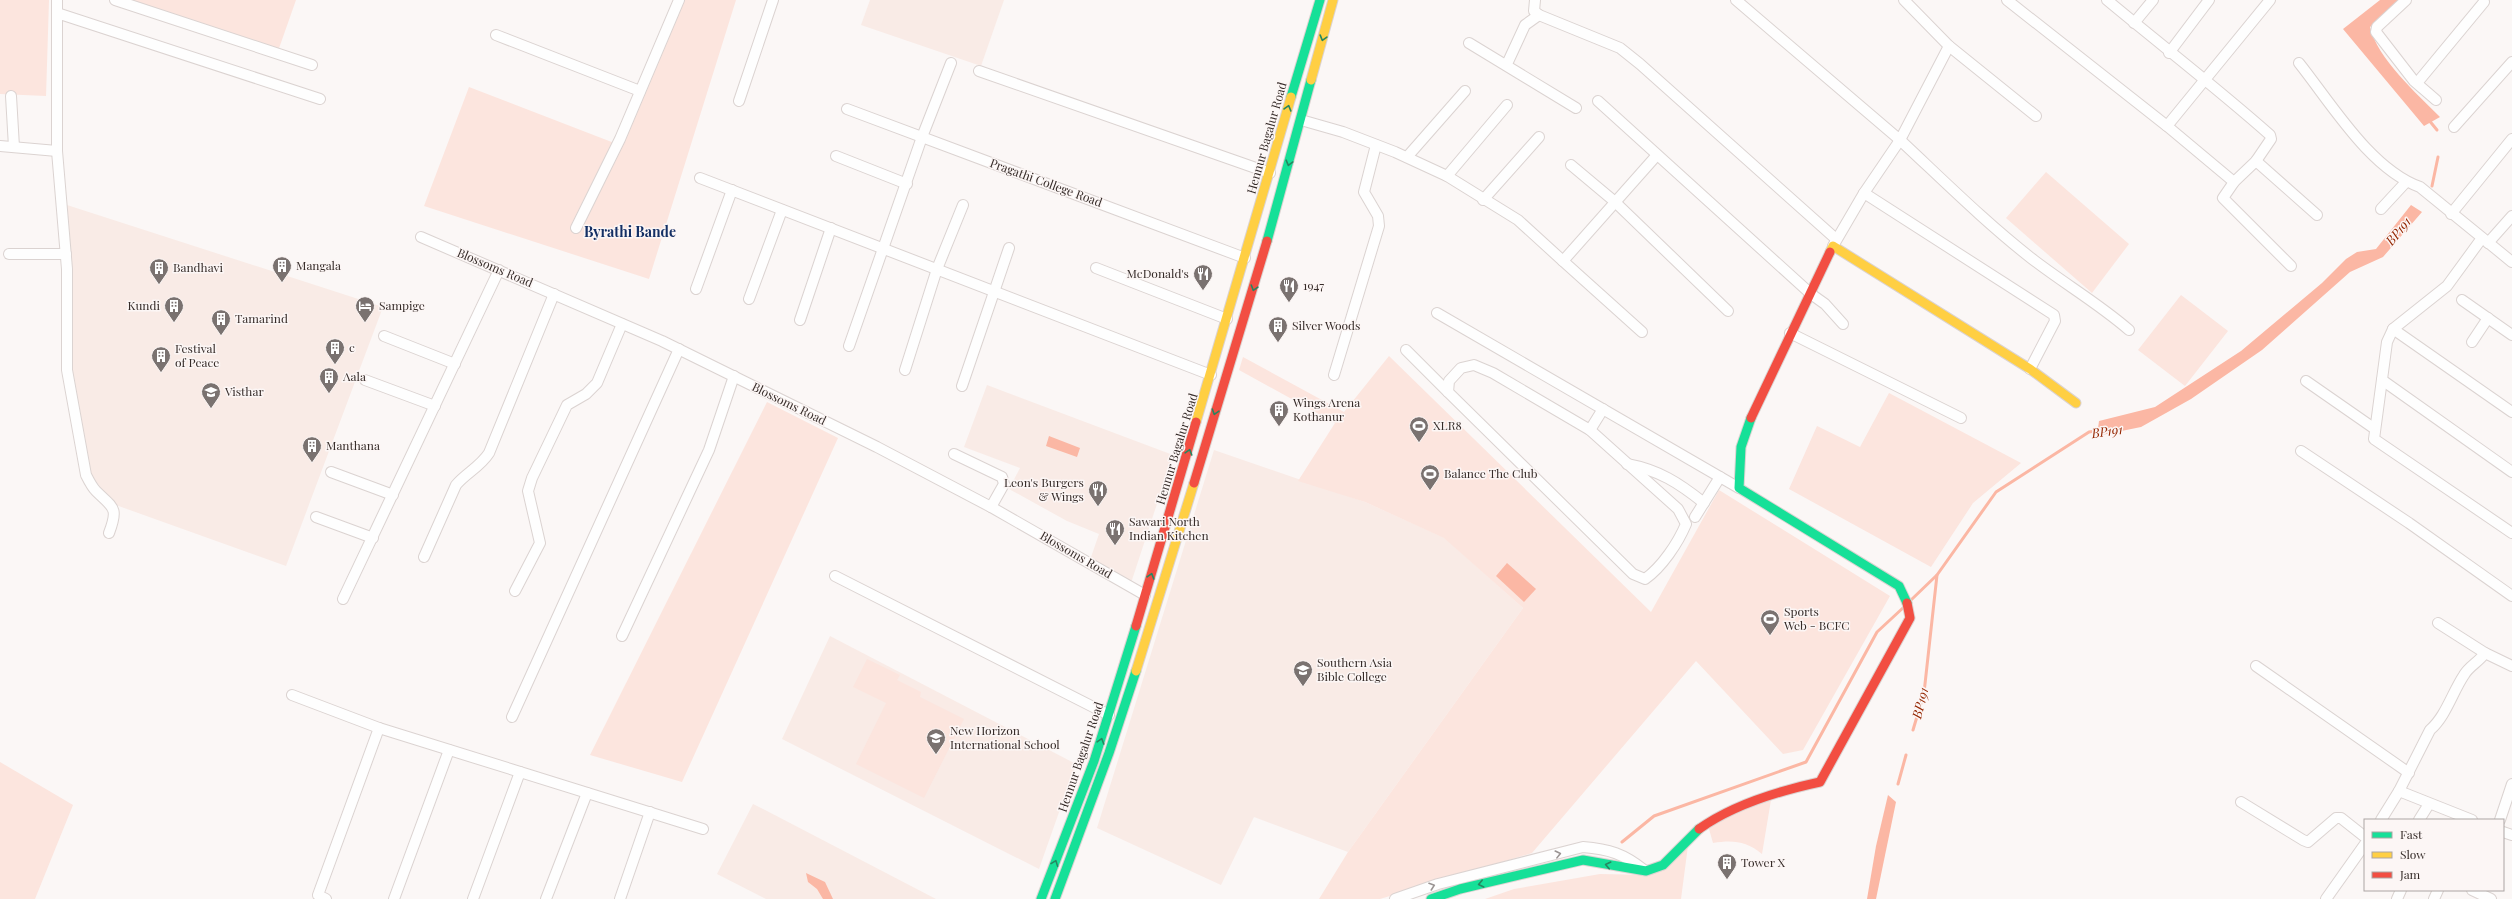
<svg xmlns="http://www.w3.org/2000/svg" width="2512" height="899" font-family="'Playfair Display',serif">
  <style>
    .built { fill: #f9ebe6 }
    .green { fill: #fce5de }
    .water { fill: #fbb7a4 }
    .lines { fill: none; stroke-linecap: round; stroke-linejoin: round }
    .stream { stroke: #fbb7a4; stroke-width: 3 }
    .street-casing { stroke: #dbd3d1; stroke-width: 12 }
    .fast-casing { stroke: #dbd3d1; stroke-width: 11 }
    .slow-casing { stroke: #dbd3d1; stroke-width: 11 }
    .jam-casing { stroke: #dbd3d1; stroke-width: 11 }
    .street { stroke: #fefefe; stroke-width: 10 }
    .fast { stroke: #16e098; stroke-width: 9 }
    .slow { stroke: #ffcf43; stroke-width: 9 }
    .jam { stroke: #f24e42; stroke-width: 9 }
    .oneway { stroke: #268660 }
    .oneway2 { stroke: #9a9493 }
    .labels { text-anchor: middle; stroke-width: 3; stroke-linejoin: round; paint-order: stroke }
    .street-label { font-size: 12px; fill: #352b28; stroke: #fcf6f5 }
    .poi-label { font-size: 12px; fill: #352b28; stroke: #fcf6f5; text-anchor: start }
    .water-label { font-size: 13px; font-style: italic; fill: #942600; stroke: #fcf6f5 }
    .quarter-label { font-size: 14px; font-weight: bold; fill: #142f64; stroke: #fcf6f5 }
  </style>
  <rect width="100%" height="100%" fill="#fbf7f6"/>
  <g class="built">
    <polygon points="870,0 1004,0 981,66 861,25"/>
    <polygon points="67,205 383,307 286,566 113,504 89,472 72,379"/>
    <polygon points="987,385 1173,455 1131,583 1090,560 1099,534 1067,521 1009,489 1020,468 964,447"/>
    <polygon points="1214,450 1365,502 1445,538 1523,608 1348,852 1254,817 1221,885 1097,828"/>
    <polygon points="830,636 1076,764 1039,869 782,739"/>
    <polygon points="753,804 767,811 936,899 766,899 717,874"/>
  </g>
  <g class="green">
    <polygon points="0,0 49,0 46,96 0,94"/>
    <polygon points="125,0 296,0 277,54"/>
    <polygon points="684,0 736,0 649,279 424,206 469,87 622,146"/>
    <polygon points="2046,172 2129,244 2092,293 2006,218"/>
    <polygon points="2181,295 2228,331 2185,386 2138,350"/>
    <polygon points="1389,356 1651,612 1719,490 1890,596 1803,750 1783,754 1696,661 1532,853 1380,899 1319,899 1348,852 1523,608 1444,538 1365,502 1298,481 1335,423 1239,370 1243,357 1344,412"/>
    <polygon points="1889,393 2021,463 1973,503 1931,567 1789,489 1817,426 1860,447"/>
    <polygon points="767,402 838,438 682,782 590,755"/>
    <polygon points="867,659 900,675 897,680 921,692 920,697 964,719 924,798 856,764 886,703 853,687"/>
    <polygon points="0,762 73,805 35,899 0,899"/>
    <path d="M1772,794l-10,60c-16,-13 -29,-14 -49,-11l-6,-21z"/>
    <polygon points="1689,838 1681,899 1485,899 1514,889 1600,874 1650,875"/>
  </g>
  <g class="water">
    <path d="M2380,0h19l-29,27c7,31 47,67 70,90l-16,9 -81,-97z"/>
    <polygon points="2411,205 2422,212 2383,257 2350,272 2262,350 2191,399 2141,427 2097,436 2099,421 2155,407 2241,351 2322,283 2346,259 2357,252 2376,249"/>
    <polygon points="1049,436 1080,448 1077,457 1046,446"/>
    <polygon points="1507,563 1536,589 1524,602 1496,576"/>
    <polygon points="1888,795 1896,802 1876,899 1867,899 1876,846"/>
    <polygon points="806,873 825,882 833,899 823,899 817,889 808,882"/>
  </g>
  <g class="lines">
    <g class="stream">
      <polyline points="2428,119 2437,130"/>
      <polyline points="2432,186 2438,157"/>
      <polyline points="1911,600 1937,575"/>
      <polyline points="1913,730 1924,693 1937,575 1996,492 2089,432 2101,430"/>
      <polyline points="1898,784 1906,755"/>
      <polyline points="1622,842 1654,816 1806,762 1877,632 1904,607"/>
    </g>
    <g class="street-casing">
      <g id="street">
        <path d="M57,0v151l10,118v101l19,105c3,6 6,12 10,16 17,17 23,16 13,42"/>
        <polyline points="115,0 312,65"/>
        <polyline points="1535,0 1534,11 1539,15 1620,48 1640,64 1836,239"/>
        <polyline points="1736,0 1900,140 1949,46"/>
        <polyline points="1904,0 1949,46 2036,116"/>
        <polyline points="2007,0 2167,126 2270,0"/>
        <path d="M2107,0c54,45 110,88 163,135l1,4 -15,22 -22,21 -11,16 68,68"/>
        <polyline points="2406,0 2377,27 2376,32 2414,81 2436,100"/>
        <polyline points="57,13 320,99"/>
        <polyline points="2134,23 2153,0"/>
        <polyline points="496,35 640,91"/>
        <polyline points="1469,43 1576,108"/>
        <polyline points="2169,53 2209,0"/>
        <path d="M2299,63c32,40 71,106 121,124l92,75"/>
        <polyline points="1507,64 1525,25 1539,15"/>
        <polyline points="979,71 1270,173"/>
        <polyline points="2417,83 2484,2"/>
        <polyline points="11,96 14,147"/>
        <polyline points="739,101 773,0"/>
        <polyline points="1598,101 1811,294 1825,304 1843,324"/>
        <polyline points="847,109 1245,258"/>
        <polyline points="1301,120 1343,132 1395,152 1447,176 1518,220 1563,261"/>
        <polyline points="2167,126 2234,182"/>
        <polyline points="2454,127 2512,62"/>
        <polyline points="0,146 57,151"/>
        <polyline points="836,156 907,184"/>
        <polyline points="1407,157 1465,91"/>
        <polyline points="2256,161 2317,215"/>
        <polyline points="1571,165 1614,201 1728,311"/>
        <polyline points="1447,176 1507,105"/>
        <polyline points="700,178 1211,375"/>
        <polyline points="1864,193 2054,315 2055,321 2030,369"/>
        <polyline points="1483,200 1539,137"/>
        <polyline points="2381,209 2406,182"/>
        <polyline points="2451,214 2512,139"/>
        <polyline points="576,228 620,139 679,0"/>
        <polyline points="421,237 662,341 877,447 991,507 1145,595"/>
        <polyline points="2482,238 2447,286 2393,329 2387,342 2374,439 2512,533"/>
        <polyline points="2488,243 2512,216"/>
        <path d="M1833,246l31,-53 36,-53c43,40 85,82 131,118 32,25 67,45 98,72"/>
        <polyline points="9,254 66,254"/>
        <polyline points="1096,268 1227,319"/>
        <polyline points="696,289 732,190"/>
        <polyline points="749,299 782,210"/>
        <polyline points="2462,300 2512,335"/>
        <polyline points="1437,313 1739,488"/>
        <polyline points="800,320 831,228"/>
        <polyline points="2393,329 2512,412"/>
        <polyline points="1642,332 1563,261 1657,155"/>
        <polyline points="1790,333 1961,418"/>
        <polyline points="384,336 455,364"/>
        <polyline points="2472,342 2488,318"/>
        <polyline points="849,346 922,137 951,63"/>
        <polyline points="1406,350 1448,392"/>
        <path d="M1474,365l19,8 97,57 88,79 8,15c-8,19 -24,43 -41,55l-12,-5 -185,-182 1,-11 12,-13z"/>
        <polyline points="905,370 937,269 963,205"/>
        <polyline points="1334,375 1379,226 1378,216 1364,192 1376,145"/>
        <polyline points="365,380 435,406"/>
        <polyline points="2382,380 2512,472"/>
        <polyline points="2306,381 2375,429"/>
        <polyline points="962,386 1009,248"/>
        <polyline points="1590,430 1603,409"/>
        <polyline points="2301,451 2409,523 2512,596"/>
        <polyline points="954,454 1002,477 1004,484 991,507"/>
        <path d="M1627,464c32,6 52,19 77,39"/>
        <polyline points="331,472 393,495"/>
        <polyline points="316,517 373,538"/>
        <polyline points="1695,517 1720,477"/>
        <path d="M424,557l32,-72c10,-12 24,-18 33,-32l65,-159"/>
        <polyline points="835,576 1109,715"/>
        <polyline points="515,591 540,543 528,491 532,478 567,405 586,394 597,383 622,324"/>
        <polyline points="343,599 499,270"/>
        <polyline points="2438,623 2485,653 2512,666"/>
        <polyline points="622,636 709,450 734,376"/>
        <polyline points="2256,666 2409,773"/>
        <polyline points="292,695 379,728 703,829"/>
        <polyline points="512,717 679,349"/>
        <polyline points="2241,802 2303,840 2308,842 2336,818 2341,818 2365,837"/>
        <polyline points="2381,820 2399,791"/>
        <polyline points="2419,820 2429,804"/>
        <path d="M2472,820l-73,-29 31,-61c16,-14 22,-37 34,-55 5,-9 15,-13 21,-22"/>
        <polyline points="2500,820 2512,784"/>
        <polyline points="2503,832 2512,835"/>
        <polyline points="2472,890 2491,899"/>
        <polyline points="326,899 318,895 379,728"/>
        <polyline points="394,899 449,750"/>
        <polyline points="473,899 520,772"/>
        <polyline points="546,899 587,793"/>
        <polyline points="620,899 650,812"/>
        <path d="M1395,899l43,-15 145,-37c26,2 41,7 61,23"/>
        <polyline points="2326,899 2365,844"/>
        <polyline points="2397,899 2401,890"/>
        <polyline points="2434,899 2438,890"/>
      </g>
    </g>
    <g class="fast-casing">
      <g id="fast">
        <polyline points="1291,97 1320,0"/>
        <polyline points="1267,241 1311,80"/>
        <polyline points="1751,418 1741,447 1739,488 1899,586 1907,603"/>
        <polyline points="1041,899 1094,761 1136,626"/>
        <polyline points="1055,899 1109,753 1136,671"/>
        <polyline points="1431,899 1460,889 1583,860 1646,871 1663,865 1699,829"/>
      </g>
    </g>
    <g class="slow-casing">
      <g id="slow">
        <polyline points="1311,80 1333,0"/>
        <polyline points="1830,252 1833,246 2030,369 2076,403"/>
        <polyline points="1196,422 1291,97"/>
        <polyline points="1136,671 1194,483"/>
      </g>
    </g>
    <g class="jam-casing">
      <g id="jam">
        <polyline points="1751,418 1830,252"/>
        <polyline points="1194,483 1267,241"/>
        <polyline points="1136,626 1196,422"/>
        <path d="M1699,829c35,-25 79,-38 121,-47l90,-164 -3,-15"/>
      </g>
    </g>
    <use href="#street" class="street"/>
    <use href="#fast" class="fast"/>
    <use href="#slow" class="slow"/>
    <use href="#jam" class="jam"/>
  </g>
  <defs><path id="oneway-chevron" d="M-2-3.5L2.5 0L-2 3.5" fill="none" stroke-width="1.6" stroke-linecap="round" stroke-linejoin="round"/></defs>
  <g class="oneway">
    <use href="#oneway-chevron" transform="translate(1323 38) rotate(106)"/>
    <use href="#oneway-chevron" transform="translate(1288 108) rotate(-74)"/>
    <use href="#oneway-chevron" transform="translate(1289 163) rotate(105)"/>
    <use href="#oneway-chevron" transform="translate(1254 288) rotate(107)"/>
    <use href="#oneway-chevron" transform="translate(1215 412) rotate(107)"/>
    <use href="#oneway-chevron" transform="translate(1189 452) rotate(-73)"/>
    <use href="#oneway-chevron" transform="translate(1151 576) rotate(-73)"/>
    <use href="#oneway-chevron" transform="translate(1101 741) rotate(-73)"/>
    <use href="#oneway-chevron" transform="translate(1055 863) rotate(-69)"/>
    <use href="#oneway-chevron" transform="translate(1608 865) rotate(-167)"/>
    <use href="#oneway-chevron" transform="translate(1481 884) rotate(167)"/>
  </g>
  <g class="oneway2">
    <use href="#oneway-chevron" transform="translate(1558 854) rotate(-14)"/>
    <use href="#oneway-chevron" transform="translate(1432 886) rotate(-19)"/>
  </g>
  <defs>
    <g id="building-pin" transform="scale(1)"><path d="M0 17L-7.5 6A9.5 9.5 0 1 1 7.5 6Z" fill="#7a7270" stroke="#fcf6f5"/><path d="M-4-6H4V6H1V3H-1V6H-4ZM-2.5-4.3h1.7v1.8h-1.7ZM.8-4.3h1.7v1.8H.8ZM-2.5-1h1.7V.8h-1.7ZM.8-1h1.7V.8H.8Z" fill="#fff"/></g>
    <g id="restaurant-pin" transform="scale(1)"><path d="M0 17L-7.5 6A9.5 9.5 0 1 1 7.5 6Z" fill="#7a7270" stroke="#fcf6f5"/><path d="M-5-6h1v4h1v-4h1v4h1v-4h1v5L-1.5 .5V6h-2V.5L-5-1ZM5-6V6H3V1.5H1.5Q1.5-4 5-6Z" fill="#fff"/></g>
    <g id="hotel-pin" transform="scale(1)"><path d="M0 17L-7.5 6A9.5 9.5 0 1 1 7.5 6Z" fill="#7a7270" stroke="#fcf6f5"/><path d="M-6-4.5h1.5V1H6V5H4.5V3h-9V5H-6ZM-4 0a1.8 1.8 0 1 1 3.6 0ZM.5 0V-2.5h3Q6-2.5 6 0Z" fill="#fff"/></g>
    <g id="university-pin" transform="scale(1)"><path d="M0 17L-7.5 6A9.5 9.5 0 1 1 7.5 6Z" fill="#7a7270" stroke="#fcf6f5"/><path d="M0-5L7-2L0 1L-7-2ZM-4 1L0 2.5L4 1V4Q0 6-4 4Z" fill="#fff"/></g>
    <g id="stadium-pin" transform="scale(1)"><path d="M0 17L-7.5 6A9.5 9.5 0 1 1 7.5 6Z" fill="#7a7270" stroke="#fcf6f5"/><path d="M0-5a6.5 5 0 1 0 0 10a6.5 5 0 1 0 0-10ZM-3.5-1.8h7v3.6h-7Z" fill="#fff"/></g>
    <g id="school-pin" transform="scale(1)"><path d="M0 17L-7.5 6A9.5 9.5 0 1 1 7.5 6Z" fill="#7a7270" stroke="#fcf6f5"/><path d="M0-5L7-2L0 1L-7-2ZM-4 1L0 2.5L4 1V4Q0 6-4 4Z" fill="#fff"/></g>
  </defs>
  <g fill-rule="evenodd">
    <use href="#building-pin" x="282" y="266"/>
    <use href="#building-pin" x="159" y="268"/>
    <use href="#restaurant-pin" x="1203" y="274"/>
    <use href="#restaurant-pin" x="1289" y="286"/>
    <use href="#building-pin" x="174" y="306"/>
    <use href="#hotel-pin" x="365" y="306"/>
    <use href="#building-pin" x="221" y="319"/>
    <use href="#building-pin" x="1278" y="326"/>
    <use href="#building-pin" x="335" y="348"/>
    <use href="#building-pin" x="161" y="356"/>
    <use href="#building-pin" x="329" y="377"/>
    <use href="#university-pin" x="211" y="392"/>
    <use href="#building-pin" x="1279" y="410"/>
    <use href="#stadium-pin" x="1419" y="426"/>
    <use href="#building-pin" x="312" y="446"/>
    <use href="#stadium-pin" x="1430" y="474"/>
    <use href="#restaurant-pin" x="1098" y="490"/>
    <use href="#restaurant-pin" x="1115" y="529"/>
    <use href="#stadium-pin" x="1770" y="619"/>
    <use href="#university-pin" x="1303" y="670"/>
    <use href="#school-pin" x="936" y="738"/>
    <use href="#building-pin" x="1727" y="863"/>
  </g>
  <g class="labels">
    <g class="street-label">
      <text transform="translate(1267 138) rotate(-74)" y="4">Hennur Bagalur Road</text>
      <text transform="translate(1046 183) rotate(20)" y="4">Pragathi College Road</text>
      <text transform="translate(495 268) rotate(23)" y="4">Blossoms Road</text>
      <text transform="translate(789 404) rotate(26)" y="4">Blossoms Road</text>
      <text transform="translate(1177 449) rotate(-73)" y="4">Hennur Bagalur Road</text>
      <text transform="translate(1076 555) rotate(30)" y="4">Blossoms Road</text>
      <text transform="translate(1081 757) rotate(-71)" y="4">Hennur Bagalur Road</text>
    </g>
    <g class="poi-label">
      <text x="296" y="270">Mangala</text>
      <text x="173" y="272">Bandhavi</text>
      <text x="1189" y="278" text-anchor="end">McDonald's</text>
      <text x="1303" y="290">1947</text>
      <text x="160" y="310" text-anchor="end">Kundi</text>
      <text x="379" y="310">Sampige</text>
      <text x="235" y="323">Tamarind</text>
      <text x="1292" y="330">Silver Woods</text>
      <text x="349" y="352">c</text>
      <text x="175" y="353">Festival<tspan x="175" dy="14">of Peace</tspan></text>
      <text x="343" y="381">Aala</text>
      <text x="225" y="396">Visthar</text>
      <text x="1293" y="407">Wings Arena<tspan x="1293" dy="14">Kothanur</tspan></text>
      <text x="1433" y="430">XLR8</text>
      <text x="326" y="450">Manthana</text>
      <text x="1444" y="478">Balance The Club</text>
      <text x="1084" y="487" text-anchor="end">Leon's Burgers<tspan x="1084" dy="14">&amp; Wings</tspan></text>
      <text x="1129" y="526">Sawari North<tspan x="1129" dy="14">Indian Kitchen</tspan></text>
      <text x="1784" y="616">Sports<tspan x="1784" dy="14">Web - BCFC</tspan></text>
      <text x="1317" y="667">Southern Asia<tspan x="1317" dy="14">Bible College</tspan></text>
      <text x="950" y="735">New Horizon<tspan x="950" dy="14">International School</tspan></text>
      <text x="1741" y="867">Tower X</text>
    </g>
    <g class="water-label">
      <text transform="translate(2398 231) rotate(-51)" y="5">BP191</text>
      <text transform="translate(2107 431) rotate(-8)" y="5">BP191</text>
      <text transform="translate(1920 703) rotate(-76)" y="5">BP191</text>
    </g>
    <g class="quarter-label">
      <text x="630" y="237">Byrathi Bande</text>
    </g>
  </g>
  <rect x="2364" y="819" width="140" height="72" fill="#fcf6f5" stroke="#aca5a3"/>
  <rect x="2372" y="832" width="20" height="6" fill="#16e098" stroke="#aca5a3"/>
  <text x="2400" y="839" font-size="12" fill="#352b28">Fast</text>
  <rect x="2372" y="852" width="20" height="6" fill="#ffcf43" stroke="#aca5a3"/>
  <text x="2400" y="859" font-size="12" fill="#352b28">Slow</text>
  <rect x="2372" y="872" width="20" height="6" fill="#f24e42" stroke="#aca5a3"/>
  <text x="2400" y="879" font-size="12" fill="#352b28">Jam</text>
</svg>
